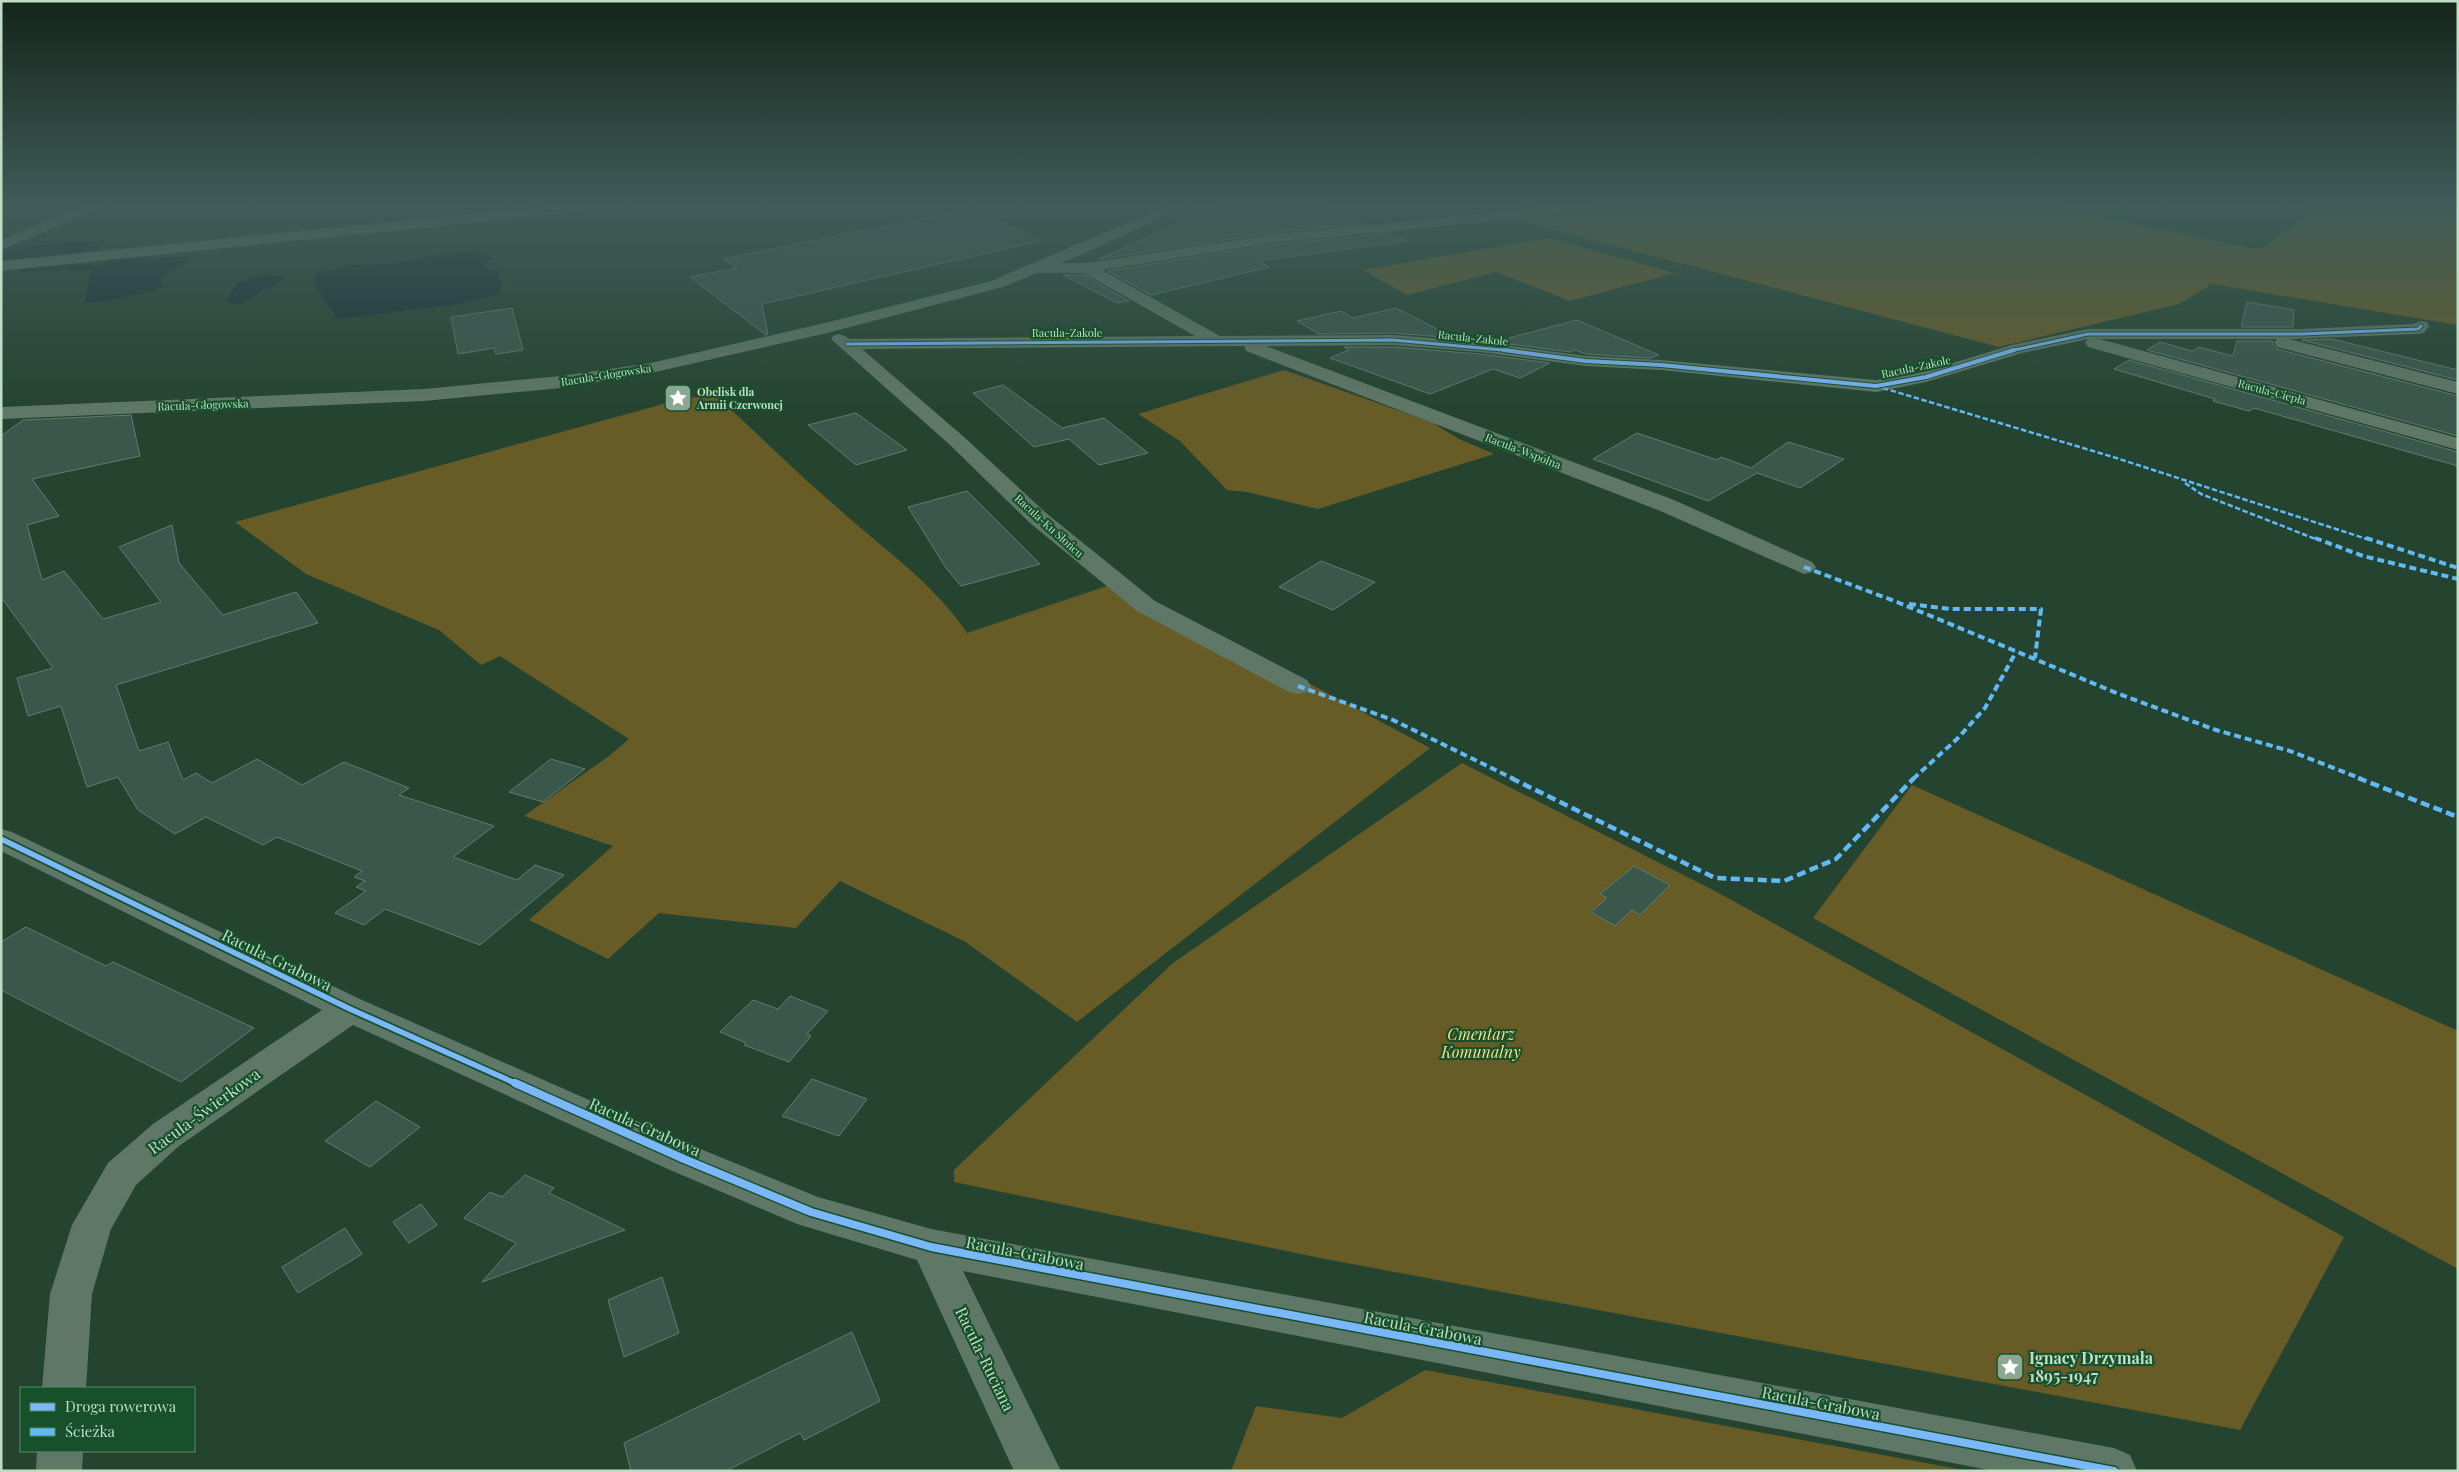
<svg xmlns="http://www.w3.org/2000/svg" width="2459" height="1472" font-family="'Playfair Display',serif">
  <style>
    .green { fill: #685c26 }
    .water { fill: #152f32 }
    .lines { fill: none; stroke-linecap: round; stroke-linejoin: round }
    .stream { stroke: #152f32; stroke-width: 5.5 }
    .building { fill: #39574a; stroke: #607d70 }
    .minor { fill: #5f7766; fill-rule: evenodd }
    .tertiary { fill: #5f7766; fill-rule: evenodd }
    .quiet-far2 { stroke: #60bafa; stroke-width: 2.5; stroke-dasharray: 5.5 2.5; stroke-linecap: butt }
    .quiet-far1 { stroke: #60bafa; stroke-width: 4; stroke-dasharray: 7 4; stroke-linecap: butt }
    .quiet { stroke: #60bafa; stroke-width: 4.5; stroke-dasharray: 9 4.5; stroke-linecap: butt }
    .cycleway-far3-casing { stroke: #17512c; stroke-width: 5 }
    .cycleway-far2-casing { stroke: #17512c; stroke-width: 6 }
    .cycleway-far1-casing { stroke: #17512c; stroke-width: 9 }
    .cycleway-casing { stroke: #17512c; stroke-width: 11 }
    .cycleway-far3 { stroke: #7ab7fb; stroke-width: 3 }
    .cycleway-far2 { stroke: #7ab7fb; stroke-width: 4 }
    .cycleway-far1 { stroke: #7ab7fb; stroke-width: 5.5 }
    .cycleway { stroke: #7ab7fb; stroke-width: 8 }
    .labels { text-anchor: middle; stroke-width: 4.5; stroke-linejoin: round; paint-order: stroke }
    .far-street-label { font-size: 11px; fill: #bfdcc5; stroke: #17512c }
    .far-poi-label { font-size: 11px; font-weight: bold; fill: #bfdcc5; stroke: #17512c; text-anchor: start }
    .near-street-label { font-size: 16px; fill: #bfdcc5; stroke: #17512c }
    .near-park-label { font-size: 16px; font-style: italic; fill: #fdde83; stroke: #17512c }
    .near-poi-label { font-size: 16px; font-weight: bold; fill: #bfdcc5; stroke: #17512c; text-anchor: start }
  </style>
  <rect width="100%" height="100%" fill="#244430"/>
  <g class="green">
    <polygon points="1,203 100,203 95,206 1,213"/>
    <polygon points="1626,203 2040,203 2254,249 2267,246 2314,208 2290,203 2458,203 2458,325 2212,284 2179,304 1999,347 1509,218"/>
    <polygon points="1548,238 1675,273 1570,301 1496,272 1407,295 1363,270"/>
    <polygon points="1284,370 1431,422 1459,439 1494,454 1318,509 1247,492 1227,490 1180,441 1138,414"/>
    <path d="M716,396c41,37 81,77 123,113 44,40 95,74 128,124l152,-51 311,166 -353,274 -113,-81 -124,-60 -44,47 -137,-15 -51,46 -79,-39 84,-74 -89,-30 85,-60 20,-17 -129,-83 -19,9 -42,-35 -133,-56 -71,-52 450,-124z"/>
    <polygon points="1462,763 1715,891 2344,1237 2240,1430 1320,1258 954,1182 954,1170 1173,963"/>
    <polygon points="1912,785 2458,1031 2458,1269 1813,918"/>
    <polygon points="1425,1370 1969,1471 1231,1471 1256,1406 1342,1418"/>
  </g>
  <g class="water">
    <path d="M97,242l7,1 -1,3c-14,10 -84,16 -102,12v-2c26,-13 67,-13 96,-14z"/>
    <polygon points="468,250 488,254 493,258 482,266 488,270 501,270 498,274 501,283 499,294 458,304 338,319 315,286 317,273 355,265 388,264"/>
    <path d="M130,256l20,3 39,-2v4l-24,12 1,2 -7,5 5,6c-14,7 -64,18 -79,16l5,-27 4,-8 24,-10z"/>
    <path d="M258,275h19l8,4c-7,6 -14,7 -22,11 -13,7 -18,19 -36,11l9,-18z"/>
  </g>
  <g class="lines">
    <polyline class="stream" points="20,269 94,267"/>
  </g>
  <g class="building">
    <polygon points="1250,203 1308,203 1363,224 1277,232 1099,259 1206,211"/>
    <polygon points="974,208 1040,241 762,304 768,334 766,335 690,277 737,268 723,259"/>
    <polygon points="1388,233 1408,241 1258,261 1269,267 1151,295 1108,271 1277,244"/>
    <polygon points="1063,275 1084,275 1129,301 1117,303"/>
    <polygon points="2247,302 2294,310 2293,327 2241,327"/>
    <polygon points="512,308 523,350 496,354 494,348 458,354 451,317"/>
    <polygon points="1396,308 1455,338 1393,333 1319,334 1297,321 1341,311 1353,318"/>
    <polygon points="1577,320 1659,355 1650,358 1586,354 1575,350 1571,352 1494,342"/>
    <polygon points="2332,339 2458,370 2458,380 2302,340"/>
    <polygon points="2237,341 2273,341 2272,344 2277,349 2458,396 2458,436 2147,350 2160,342 2192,351 2198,347 2233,356"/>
    <polygon points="1344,347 1393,347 1480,354 1550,363 1520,378 1493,369 1430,394 1330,358 1349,350"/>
    <polygon points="2129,360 2458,452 2458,466 2254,408 2249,411 2213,401 2215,399 2114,369"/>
    <polygon points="1003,385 1062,428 1104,418 1148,453 1099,465 1069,439 1034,447 973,393"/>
    <polygon points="856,413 907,450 856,465 808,425"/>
    <polygon points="131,415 140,456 32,479 59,516 27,525 42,580 64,571 103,619 161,602 119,547 172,525 179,563 223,615 296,592 318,623 116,685 139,751 168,742 183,780 196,773 212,783 257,759 302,785 344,762 409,788 399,795 494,826 453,857 517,880 535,865 564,875 480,945 385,909 364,925 335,913 366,891 356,887 365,881 354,877 362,871 277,837 263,845 206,817 175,834 138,810 118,777 87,787 61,706 28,716 17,678 53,668 1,597 1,436 23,420"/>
    <polygon points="1637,433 1717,460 1721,457 1751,468 1788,442 1844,459 1800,488 1757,473 1708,501 1593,459"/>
    <polygon points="967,491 1040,564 961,586 946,568 908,507"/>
    <polygon points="1321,561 1375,582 1333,610 1279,587"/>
    <polygon points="551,759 585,769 543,802 509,792"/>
    <polygon points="1634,866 1670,885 1640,915 1632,910 1615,926 1591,912 1607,898 1600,894"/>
    <polygon points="26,927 106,966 113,962 254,1028 181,1082 1,990 1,942"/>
    <polygon points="790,996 828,1011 807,1034 811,1036 789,1062 744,1045 746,1043 720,1032 753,1000 778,1009"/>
    <polygon points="812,1079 867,1099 839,1136 782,1116"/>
    <polygon points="376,1101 420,1127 370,1167 325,1141"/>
    <polygon points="525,1175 554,1188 549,1193 625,1230 482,1282 516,1243 464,1218 490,1192 502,1197"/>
    <polygon points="421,1204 437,1225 409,1243 393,1222"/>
    <polygon points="345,1228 362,1254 298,1293 282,1267"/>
    <polygon points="662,1277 679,1333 624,1357 608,1300"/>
    <polygon points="852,1332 880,1401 804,1440 800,1433 726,1471 631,1471 624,1443"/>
  </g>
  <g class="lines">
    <g class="minor">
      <polygon points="88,203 107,203 105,206 1,250 1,240"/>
      <polygon points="581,203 631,203 624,207 1,271 1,261"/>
      <polygon points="1561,203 1599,203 1592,207 1484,222 1277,242 1102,270 1220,336 1393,335 1480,342 1586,356 1661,360 1876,380 1923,372 2012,345 2088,329 2302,329 2413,324 2421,321 2427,322 2429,326 2424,333 2418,334 2289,339 2458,382 2458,394 2277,347 2274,343 2277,339 2100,339 2458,438 2458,450 2088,347 2085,343 2088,339 2022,353 1926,382 1876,392 1661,370 1586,366 1480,352 1393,345 1266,346 1674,500 1812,562 1816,567 1812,572 1804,574 1658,510 1246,351 1244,346 862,349 964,437 1046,513 1155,601 1307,680 1311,686 1307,692 1298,694 1289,692 1137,611 1030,523 950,445 831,339 834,335 840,334 850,339 1195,336 1084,273 1039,273 1031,268 1039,263 1087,263 1277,234 1484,214"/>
      <path d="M2129,203h36c-6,7 -27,8 -36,6l-2,-3z"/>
      <polygon points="1,829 12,832 362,1000 698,1148 818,1197 931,1229 2114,1448 2130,1455 2137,1471 1994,1471 963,1271 1061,1471 1014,1471 917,1260 797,1224 670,1170 353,1025 179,1146 136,1185 111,1229 92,1294 86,1388 42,1388 50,1294 72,1225 108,1163 153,1124 322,1010 1,851"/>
      <polygon points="37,1451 83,1451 82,1471 36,1471"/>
    </g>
    <polygon class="tertiary" points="1173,203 1192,203 1092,250 1003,287 827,333 651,373 561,388 424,401 1,419 1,407 424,389 561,376 651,363 825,323 991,281"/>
    <g class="quiet-far2">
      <polyline points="1883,388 2113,457 2370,540"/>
      <polyline points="2185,483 2201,494 2318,540"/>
    </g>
    <g class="quiet-far1">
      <polyline points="2315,538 2363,556 2458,579"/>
      <polyline points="2366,538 2458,568"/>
      <polyline points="1804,567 1897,602 2119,694 2216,730 2290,751 2362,779"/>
      <polyline points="1909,604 1950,609 2041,609 2035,658"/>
      <polyline points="1298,686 1393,720 1514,779"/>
      <polyline points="1913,779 1958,738 1985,708 2016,652"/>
    </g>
    <g class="quiet">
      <polyline points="1511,778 1715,878 1784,881 1836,859 1914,778"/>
      <polyline points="2358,778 2458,817"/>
    </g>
    <g class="cycleway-far3-casing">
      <g id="cycleway-far3">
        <polyline points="847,344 1393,340 1514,351"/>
        <polyline points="2010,351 2088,334 2302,334 2418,329 2421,326"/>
      </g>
    </g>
    <g class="cycleway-far2-casing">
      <polyline id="cycleway-far2" points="1504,350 1586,361 1661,365 1876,386 1926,377 2014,350"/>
    </g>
    <g class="cycleway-far1-casing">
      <polyline id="cycleway-far1" points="1,839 350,1009 517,1084"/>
    </g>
    <g class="cycleway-casing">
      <polyline id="cycleway" points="515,1083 684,1159 811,1212 931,1247 2114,1471"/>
    </g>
    <use href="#cycleway-far3" class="cycleway-far3"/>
    <use href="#cycleway-far2" class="cycleway-far2"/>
    <use href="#cycleway-far1" class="cycleway-far1"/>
    <use href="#cycleway" class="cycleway"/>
  </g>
  <linearGradient id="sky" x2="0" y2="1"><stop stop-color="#14251a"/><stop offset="0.5" stop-color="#3f5c59"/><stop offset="1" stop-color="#3f5c59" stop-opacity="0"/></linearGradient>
  <rect width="2459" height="409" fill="url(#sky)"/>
  <defs>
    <g id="sight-square" transform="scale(1.4375)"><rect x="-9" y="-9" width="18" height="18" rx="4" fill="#89a791" stroke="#17512c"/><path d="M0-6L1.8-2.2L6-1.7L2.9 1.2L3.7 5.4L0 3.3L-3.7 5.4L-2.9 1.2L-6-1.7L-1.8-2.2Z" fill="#fff"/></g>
  </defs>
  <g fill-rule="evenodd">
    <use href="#sight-square" x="678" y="398"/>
    <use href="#sight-square" x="2010" y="1367"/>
  </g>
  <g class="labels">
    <g class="far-street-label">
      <text x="1067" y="337">Racula-Zakole</text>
      <text transform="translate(1473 338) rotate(6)" y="4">Racula-Zakole</text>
      <text transform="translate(1916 367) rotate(-12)" y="4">Racula-Zakole</text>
      <text transform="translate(606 375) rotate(-9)" y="4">Racula-Głogowska</text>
      <text transform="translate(2272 392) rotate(15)" y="4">Racula-Ciepła</text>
      <text transform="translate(203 405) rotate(-2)" y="4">Racula-Głogowska</text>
      <text transform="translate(1523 451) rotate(21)" y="4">Racula-Wspólna</text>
      <text transform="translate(1049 526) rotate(42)" y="4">Racula-Ku Słońcu</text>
    </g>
    <g class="far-poi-label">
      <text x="697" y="396">Obelisk dla<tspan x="697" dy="13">Armii Czerwonej</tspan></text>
    </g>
    <g class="near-street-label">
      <text transform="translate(277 960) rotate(26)" y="6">Racula-Grabowa</text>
      <text transform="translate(204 1111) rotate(-36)" y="6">Racula-Świerkowa</text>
      <text transform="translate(645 1127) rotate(24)" y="6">Racula-Grabowa</text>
      <text transform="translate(1025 1253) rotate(11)" y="6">Racula-Grabowa</text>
      <text transform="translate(1423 1328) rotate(11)" y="6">Racula-Grabowa</text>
      <text transform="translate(985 1359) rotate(64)" y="6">Racula-Ruciana</text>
      <text transform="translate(1821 1403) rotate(11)" y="6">Racula-Grabowa</text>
    </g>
    <g class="near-park-label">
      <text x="1481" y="1040">Cmentarz<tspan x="1481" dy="18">Komunalny</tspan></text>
    </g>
    <g class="near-poi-label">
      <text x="2029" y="1364">Ignacy Drzymała<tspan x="2029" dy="18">1895-1947</tspan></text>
    </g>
  </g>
  <rect width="2459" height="1472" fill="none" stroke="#bfdcc5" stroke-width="5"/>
  <rect x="20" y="1387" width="175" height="65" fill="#17512c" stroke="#5a8969"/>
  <rect x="30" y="1403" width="25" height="8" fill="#7ab7fb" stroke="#5a8969"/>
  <text x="65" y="1412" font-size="15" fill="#bfdcc5">Droga rowerowa</text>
  <rect x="30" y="1428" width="25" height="8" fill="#60bafa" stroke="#5a8969"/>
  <text x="65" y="1437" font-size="15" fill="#bfdcc5">Ścieżka</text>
</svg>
